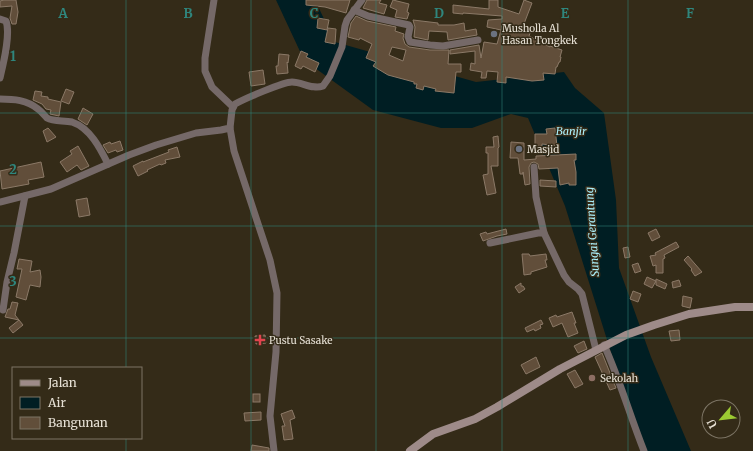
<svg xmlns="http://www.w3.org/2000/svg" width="753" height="451" font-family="Merriweather,serif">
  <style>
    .water { fill: #001e23 }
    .building { fill: #614e3a; stroke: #8b7967; fill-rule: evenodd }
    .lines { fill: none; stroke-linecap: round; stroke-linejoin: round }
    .street { stroke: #756968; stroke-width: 7 }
    .secondary { stroke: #9e8b89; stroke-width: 8 }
    .grid { fill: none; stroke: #2f867d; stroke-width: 1; stroke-opacity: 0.55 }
    .worship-dot { fill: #6b7280; stroke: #342b18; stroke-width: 1.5 }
    .health-dot { fill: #e0444e; stroke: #342b18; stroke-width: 1.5 }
    .education-dot { fill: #8d6e63; stroke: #342b18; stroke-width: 1.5 }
    .labels { text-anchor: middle; stroke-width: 3; stroke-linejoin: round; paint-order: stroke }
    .poi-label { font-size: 10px; fill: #e7e1d5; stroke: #342b18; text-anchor: start }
    .water-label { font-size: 11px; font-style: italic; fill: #abf0fb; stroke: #342b18 }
    .grid-label { font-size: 13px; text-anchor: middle; font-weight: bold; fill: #2f867d; stroke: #342b18; stroke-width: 3; stroke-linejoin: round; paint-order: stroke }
  </style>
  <rect width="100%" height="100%" fill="#342b18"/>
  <polygon class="water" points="276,0 315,0 335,42 476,82 564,72 575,88 604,113 616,200 619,268 651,357 691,451 642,451 565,206 528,118 511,114 472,128 441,128 373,110 304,60"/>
  <g class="building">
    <polygon points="4,0 16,0 18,12 16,24 12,24 10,18 12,6 0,7 0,1"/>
    <polygon points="306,0 350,0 346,13 325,7 306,5"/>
    <polygon points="367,0 381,0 379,3 387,5 384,14 363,8"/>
    <polygon points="393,0 409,4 407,12 409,13 407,19 395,17 397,10 390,7"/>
    <polygon points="489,0 498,0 498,7 519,14 524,0 532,3 522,29 530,33 529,36 540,42 550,47 550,46 562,50 560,57 561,57 560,62 559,62 557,67 556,67 555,74 543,73 544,80 532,81 506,77 506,83 497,82 498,72 487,71 486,78 481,78 482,72 470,70 471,63 475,64 475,51 450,54 450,50 479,45 481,58 484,42 497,44 501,30 487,27 488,20 502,19 502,16 463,13 463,14 453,13 453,5 489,9"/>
    <path d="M356,16l11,5 29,6 -1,4 9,3 -1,4 2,6 4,3 21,3h19l-1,14h13v8h-5l-2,21 -19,-2 1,-2 -12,-3 -1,4 -7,-2 1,-4h-3v-2l-26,-7 -15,-9 3,-4 -10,-4 6,-14 -12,-6 -1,2 -11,-3 3,-14zM392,47l14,3 -3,11 -14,-6z"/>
    <polygon points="318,18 329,20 327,30 317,28"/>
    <polygon points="413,20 438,23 438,25 454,25 464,23 465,31 476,29 477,35 448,40 447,32 429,31 428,40 414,37 415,27"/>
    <polygon points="328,28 336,29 335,44 325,42"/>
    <polygon points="301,51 308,54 306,57 319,63 315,72 303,66 301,69 295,66"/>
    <polygon points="279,54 289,55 288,63 287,62 288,73 277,74 276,66 278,66"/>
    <polygon points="263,70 265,84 251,86 249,72"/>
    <polygon points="66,89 74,92 69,104 61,101"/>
    <polygon points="35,91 42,92 41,96 48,97 48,99 61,102 59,116 50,114 51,110 46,109 42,104 33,100"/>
    <polygon points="83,108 93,114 87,125 78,119"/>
    <polygon points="48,128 56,137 47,142 43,131"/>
    <polygon points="555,128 557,146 542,144 542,146 535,146 535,134 547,134 546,129"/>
    <polygon points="498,136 499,147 498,148 498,166 491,166 496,193 487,195 483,175 488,174 488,153 486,153 486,147 494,147 493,137"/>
    <polygon points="120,141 123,150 117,152 116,150 108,153 103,145 110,142 111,144"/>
    <polygon points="511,142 524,143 524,160 536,159 536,156 576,154 576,160 574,160 576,172 576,185 569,185 569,183 560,185 558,168 539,169 538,164 534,162 531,163 529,167 530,184 525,185 523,172 523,174 520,174 518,158 510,158"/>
    <polygon points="78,146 89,166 81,170 77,165 67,172 60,162 72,154 70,151"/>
    <polygon points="177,147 180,157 165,160 166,163 161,165 160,164 147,170 148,171 138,176 133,166 143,161 143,162 169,152 168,150"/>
    <polygon points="41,162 44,177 28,180 29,184 2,189 0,171"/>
    <polygon points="540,180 556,181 556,187 540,186"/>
    <polygon points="87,198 90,215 79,217 76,200"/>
    <polygon points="506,229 507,234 497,236 483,241 480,234 486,232 487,234"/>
    <polygon points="656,229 660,237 652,241 648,233"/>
    <polygon points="676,242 679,247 664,255 665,258 663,259 663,273 656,273 656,265 653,266 650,256 656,255 655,253"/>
    <polygon points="628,247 630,257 625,258 623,248"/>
    <polygon points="522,254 529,254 530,256 546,254 547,260 545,260 547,267 531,272 531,274 524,275"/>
    <polygon points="688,256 702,272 695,276 691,270 692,269 684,260"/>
    <polygon points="19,259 32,261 30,272 40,270 41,277 40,287 30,285 26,300 16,297 22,269 17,269"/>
    <polygon points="638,263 641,271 635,273 632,265"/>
    <polygon points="647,277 656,281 652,288 644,284"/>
    <polygon points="656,279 667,284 665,289 656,285"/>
    <polygon points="679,280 681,286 673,288 672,282"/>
    <polygon points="521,283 521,286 523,286 525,289 519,293 515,287"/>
    <polygon points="633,291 641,294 638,302 630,299"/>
    <polygon points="683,296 692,298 690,308 682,306"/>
    <polygon points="12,302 18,303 15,315 23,325 13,333 9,328 19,320 5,317 8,309 10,309"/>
    <polygon points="572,312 576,323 574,323 578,333 568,337 562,323 553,327 549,318 556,315 557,317"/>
    <polygon points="541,320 543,324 540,325 541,328 535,331 534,329 527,332 525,328"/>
    <polygon points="679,330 680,340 671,341 669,331"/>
    <polygon points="265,335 266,343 256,344 255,336"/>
    <polygon points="584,341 587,349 578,353 574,346"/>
    <polygon points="602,353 616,388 610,390 595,357"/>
    <polygon points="536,357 540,367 526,374 521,365"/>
    <polygon points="575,370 583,384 575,388 567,374"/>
    <rect x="253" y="394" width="7" height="8"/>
    <polygon points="292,410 295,418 290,420 293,439 284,440 282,426 285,426 281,414"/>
    <polygon points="261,412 261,420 245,421 244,413"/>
    <polygon points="252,445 269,448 269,451 251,451"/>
  </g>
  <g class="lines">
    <g class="street">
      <polyline points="214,0 205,58 205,71 212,87 233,107"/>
      <polyline points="354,10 368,16 409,25 410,27 408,37 410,42 430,45 443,46 478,40"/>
      <path d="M0,19l6,2c5,13 -3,44 -6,57"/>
      <path d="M0,99c14,0 27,1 38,10 4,3 6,6 9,9 7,4 17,2 25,4 18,6 28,26 36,42"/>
      <polyline points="230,128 234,151 270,260 277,293 276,352 270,416 274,451"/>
      <polyline points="534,167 536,197 544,233 564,275 569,282 578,289 582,294 596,350"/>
      <path d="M0,202l51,-13 78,-34 27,-10 40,-12 25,-3 9,-2 2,-18 3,-6c9,-5 48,-22 57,-22 10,0 21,8 31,4l7,-10 12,-29 3,-21 2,-6 15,-20"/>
      <polyline points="490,243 538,233 544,233"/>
      <polyline points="3,310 7,282 14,253 25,196"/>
      <path d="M604,345c16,35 26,71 40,106"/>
    </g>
    <polyline class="secondary" points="410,451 433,434 475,419 497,407 560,369 626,335 654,325 689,314 735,307 753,307"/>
  </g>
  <path class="grid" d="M126,0v368M251,0v451M376,0v451M502,0v451M628,0v451M0,113h753M0,226h753M0,338h753M126,438v13"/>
  <g class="worship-dot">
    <circle cx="494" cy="34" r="4"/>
    <circle cx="519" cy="149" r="4"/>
  </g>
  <path class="health-dot" d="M258 334h4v4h4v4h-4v4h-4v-4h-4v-4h4z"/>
  <circle class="education-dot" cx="592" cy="378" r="4"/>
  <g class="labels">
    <g class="poi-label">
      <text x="502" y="32">Musholla Al<tspan x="502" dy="12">Hasan Tongkek</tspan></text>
      <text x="527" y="153">Masjid</text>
      <text x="269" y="344">Pustu Sasake</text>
      <text x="600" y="382">Sekolah</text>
    </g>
    <g class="water-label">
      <text x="571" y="135">Banjir</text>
      <text transform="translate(592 232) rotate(-94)" y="4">Sungai Gerantung</text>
    </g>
  </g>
  <g class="grid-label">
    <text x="63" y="18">A</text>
    <text x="188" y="18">B</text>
    <text x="314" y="18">C</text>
    <text x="439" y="18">D</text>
    <text x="565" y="18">E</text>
    <text x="690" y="18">F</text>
    <text x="13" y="61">1</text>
    <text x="13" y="174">2</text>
    <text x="13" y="286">3</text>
  </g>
  <rect x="12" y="367" width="130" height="72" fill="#342b18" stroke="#7c7464"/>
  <rect x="20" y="380" width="20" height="6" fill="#9e8b89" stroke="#7c7464"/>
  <text x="48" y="387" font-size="12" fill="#e7e1d5">Jalan</text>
  <rect x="20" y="397" width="20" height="12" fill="#001e23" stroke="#7c7464"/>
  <text x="48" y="407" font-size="12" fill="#e7e1d5">Air</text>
  <rect x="20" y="417" width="20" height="12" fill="#614e3a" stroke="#7c7464"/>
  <text x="48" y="427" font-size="12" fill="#e7e1d5">Bangunan</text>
  <g transform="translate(721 419) rotate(242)"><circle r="19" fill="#342b18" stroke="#7c7464"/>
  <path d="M0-3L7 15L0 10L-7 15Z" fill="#9cca32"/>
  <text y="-6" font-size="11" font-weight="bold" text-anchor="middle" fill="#e7e1d5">U</text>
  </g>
</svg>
